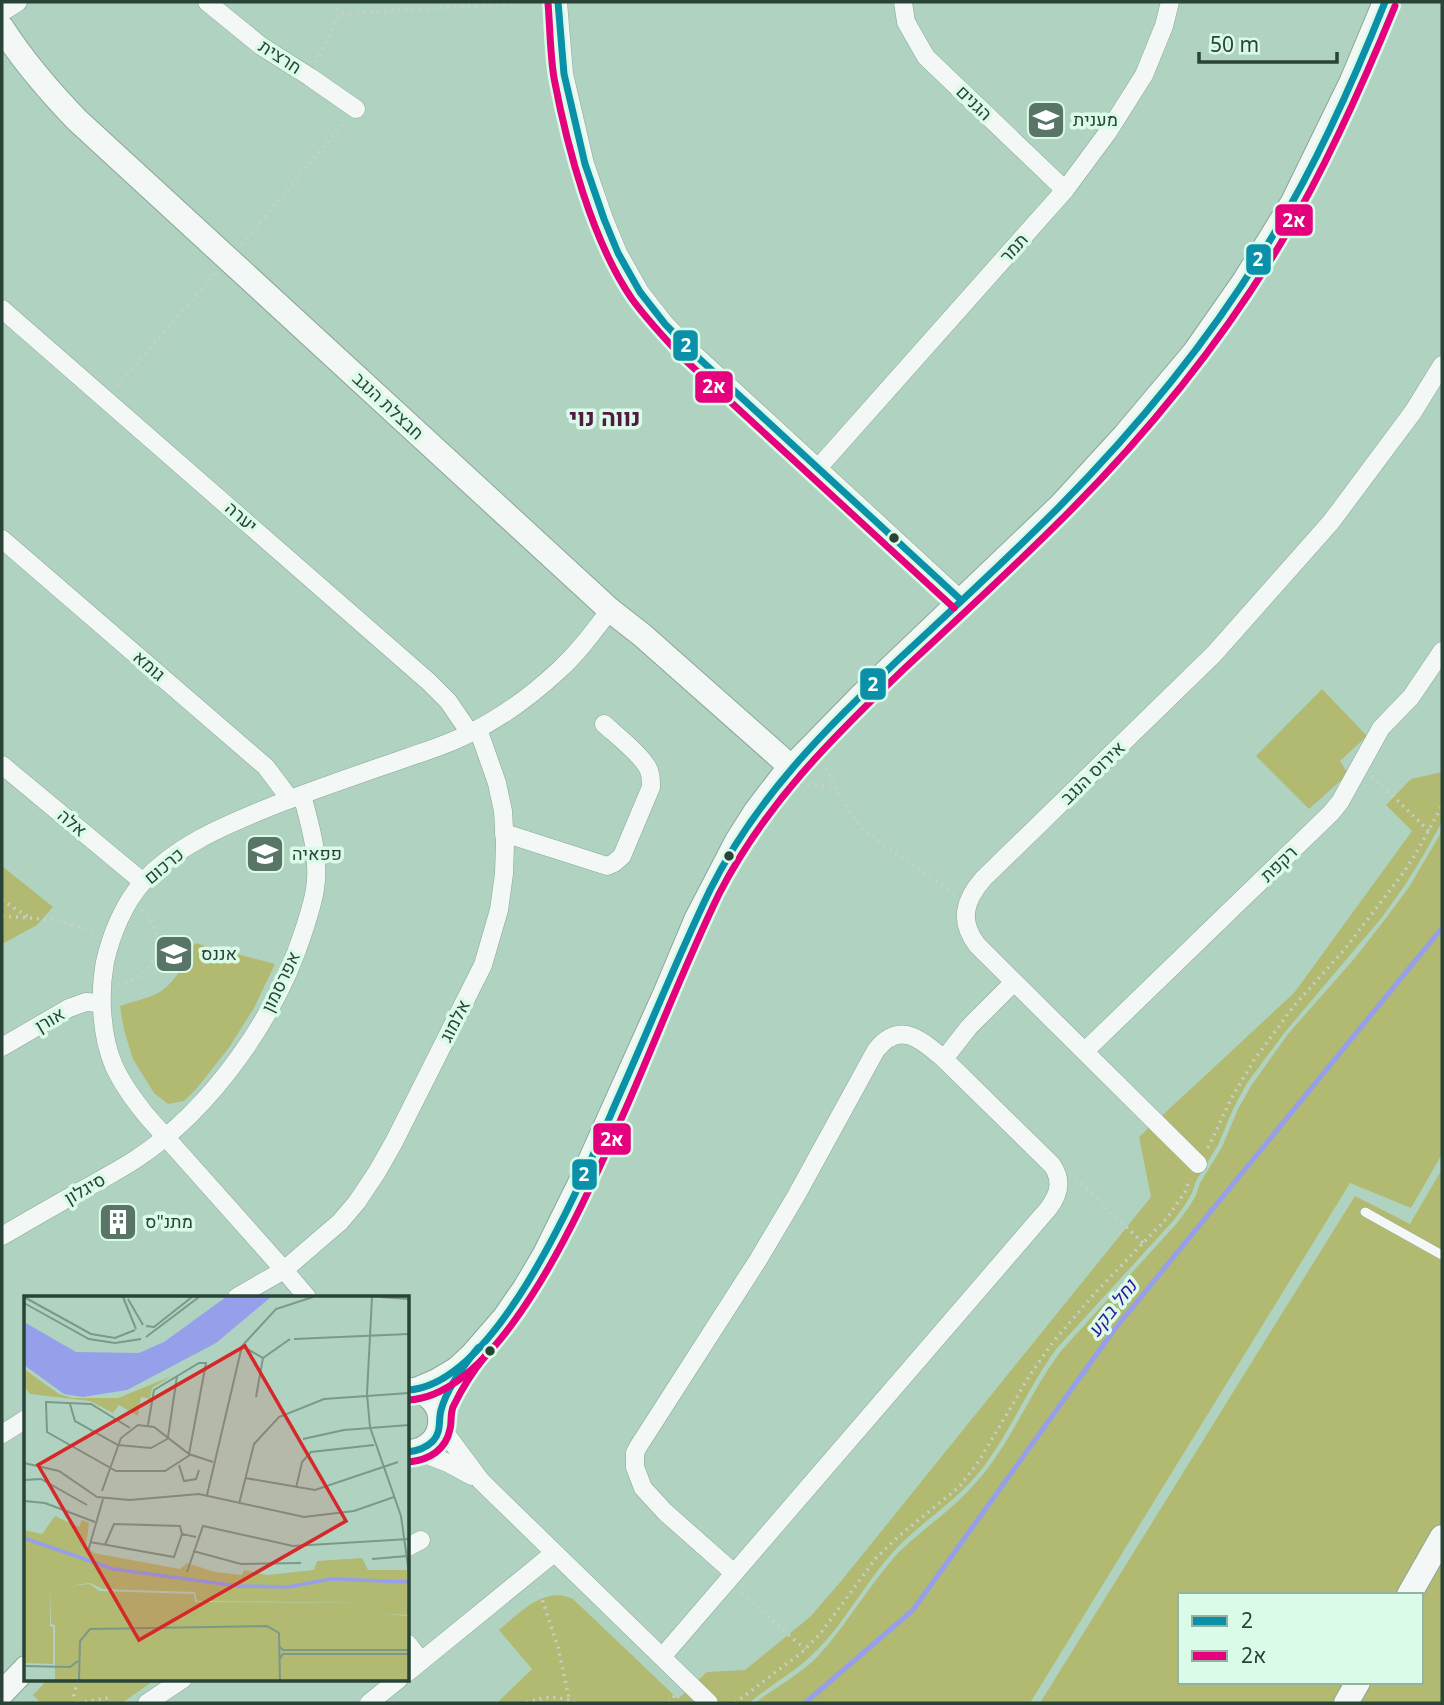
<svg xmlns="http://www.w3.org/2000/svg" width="1444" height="1705" font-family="'Noto Sans',Heebo,sans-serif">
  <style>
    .green { fill: #b2b971; fill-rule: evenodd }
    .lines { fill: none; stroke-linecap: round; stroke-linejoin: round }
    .stream { stroke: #959fea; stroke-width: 5 }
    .lane-casing { stroke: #8aa697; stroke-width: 10 }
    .street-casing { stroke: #8aa697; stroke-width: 19 }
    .secondary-casing { stroke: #8aa697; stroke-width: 26 }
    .path { stroke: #c5d0cb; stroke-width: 3.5; stroke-dasharray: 2 5; stroke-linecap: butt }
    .lane { stroke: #f3f8f6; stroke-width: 9 }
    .street { stroke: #f3f8f6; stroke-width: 18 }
    .secondary { stroke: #f3f8f6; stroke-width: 24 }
    .bus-1-casing { stroke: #dbfbe9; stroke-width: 12 }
    .bus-2-casing { stroke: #dbfbe9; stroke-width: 12 }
    .bus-1 { stroke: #0a90a8; stroke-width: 7 }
    .bus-2 { stroke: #e5007d; stroke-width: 7 }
    .bus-dot { fill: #294336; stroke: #dbfbe9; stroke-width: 2.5 }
    .labels { text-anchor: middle; stroke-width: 7; stroke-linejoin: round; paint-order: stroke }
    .street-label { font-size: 18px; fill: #294336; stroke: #dbfbe9 }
    .poi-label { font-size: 18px; fill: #294336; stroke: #dbfbe9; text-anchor: start }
    .water-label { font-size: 19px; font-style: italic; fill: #35149e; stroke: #dbfbe9 }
    .district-label { font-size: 24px; font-weight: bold; fill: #521941; stroke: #dbfbe9 }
    .inset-river { fill: none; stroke: #959fea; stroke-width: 3.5 }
    .inset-road { fill: none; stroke: #7a9989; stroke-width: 2 }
    .view { fill: #d62828; fill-opacity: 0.15; stroke: #d62828; stroke-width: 3.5 }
    .inset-edge { fill: none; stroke: #294336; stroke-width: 3.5 }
    .line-badge { stroke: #dbfbe9; stroke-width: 2.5 }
    .badge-label { font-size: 19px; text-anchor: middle; font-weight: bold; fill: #fff }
  </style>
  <rect width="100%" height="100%" fill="#b0d3c1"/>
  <g class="green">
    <polygon points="1322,689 1367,736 1340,761 1348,774 1309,809 1256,756"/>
    <path d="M1442,772v50l-19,34 -18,29 -22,31 -98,116 -38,51 -13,24 -16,38 -22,36 -4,12 -7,12 -11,15 -117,128c-29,39 -47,85 -76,122 -25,32 -59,51 -86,80 -31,33 -50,74 -83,105 -19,18 -43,31 -63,48h-252l35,-34 -33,-39c21,-17 45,-45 74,-31l105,100 29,-27 38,-2 65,-53 32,-37 309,-383 -12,-60 155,-144 118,-162 -26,-26 25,-26z"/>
    <path d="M1442,831v323l-31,54 -61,-25 -320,520h-275c21,-16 46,-29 64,-48 29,-32 50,-70 79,-102 10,-10 21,-19 32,-28 19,-15 38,-32 54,-52 30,-37 48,-84 77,-122l116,-128 12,-16 7,-12 4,-12 22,-36 16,-38 13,-23 37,-52 66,-75 32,-41 23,-31z"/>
    <polygon points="2,866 53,907 37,925 2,944"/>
    <path d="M195,943l80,21 -21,44 -26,41 -31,39 -13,13 -16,3 -14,-11 -21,-34 -9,-29 -4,-24c10,-4 30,-8 38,-13 18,-10 28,-33 37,-50z"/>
    <path d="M1442,1169v534h-402l315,-507 55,28zM1180,1595h241v87h-241z"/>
    <polygon points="48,1679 156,1679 122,1703 41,1703 33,1695"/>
  </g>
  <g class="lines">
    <polyline class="stream" points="805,1703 913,1610 1114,1330 1442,928"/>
    <g class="lane-casing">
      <polyline id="lane" points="1365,1212 1442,1255"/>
    </g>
    <g class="street-casing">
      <g id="street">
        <polyline points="207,2 261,46 310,77 356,109"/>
        <polyline points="558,2 564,74 585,164 604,219 618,253 640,292 665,324 692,352 961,600"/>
        <polyline points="903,2 906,22 926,57 1065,190"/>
        <polyline points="2,12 18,2"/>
        <polyline points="2,309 429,682 448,701 470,733"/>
        <polyline points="818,468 1065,190 1108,132 1144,75 1164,26 1170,2"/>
        <polyline points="2,539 266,767 290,799"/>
        <polyline points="2,765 143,882"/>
        <path d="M504,833l103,33 7,-3 8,-7 29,-69c0,-8 0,-16 -5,-22 -8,-13 -30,-30 -42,-41"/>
        <polyline points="2,1047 69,1008 86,1002 100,1003"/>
        <polyline points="1085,1051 1331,813 1340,802 1381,728 1411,697 1442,651"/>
        <path d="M1198,1164l-221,-219c-18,-24 -13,-44 6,-66l231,-225 117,-132 82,-110 29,-47"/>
        <path d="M2,1236c29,-17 58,-34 88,-50 15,-9 31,-17 46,-27 76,-50 141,-143 168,-229 4,-13 9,-27 11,-41 5,-32 -5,-64 -13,-94"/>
        <polyline points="237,1297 284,1270 340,1222 357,1202 377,1172 394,1142 483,965 499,910 504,874 505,844 503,811 497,783 478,729"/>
        <path d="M307,1297l-23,-27 -138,-155c-12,-15 -24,-31 -32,-49 -13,-30 -15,-72 -9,-104 6,-27 19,-59 38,-80 33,-36 78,-55 122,-73 47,-19 95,-35 144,-52 20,-7 40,-13 59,-23 33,-16 63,-38 90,-63 20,-18 36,-40 52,-61"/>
        <polyline points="440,1418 443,1428 446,1434 481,1481 709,1703"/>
        <polyline points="2,1434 26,1419"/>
        <polyline points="417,1451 448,1463 472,1476"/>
        <polyline points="408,1547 421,1540"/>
        <path d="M734,1573l-69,-61 -22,-24 -8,-21v-14l3,-6 120,-187 38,-64 80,-146c24,-30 44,-11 68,9l25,-32 45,-45"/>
        <polyline points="408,1644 421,1661"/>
        <path d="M662,1657l386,-448c11,-14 15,-28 4,-44l-108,-106"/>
        <polyline points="408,1672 554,1553"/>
        <polyline points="147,1703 183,1679"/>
        <polyline points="369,1703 399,1679"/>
      </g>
    </g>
    <g class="secondary-casing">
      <g id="secondary">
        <path d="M2,28c22,34 47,63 75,92l533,490 32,25 149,132"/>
        <path d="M408,1390c43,1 43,60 0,62"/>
        <polyline points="416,1390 437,1381 457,1369 472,1355 505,1317 525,1288 544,1256 582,1179 665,994 697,918 737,841 756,811 782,777 858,699 1060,506 1125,435 1194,353 1245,280 1293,202 1352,81 1385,2"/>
        <polyline points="1409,1595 1442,1537"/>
        <polyline points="2,1693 26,1668"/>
        <polyline points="1346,1703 1358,1682"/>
      </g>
    </g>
    <g class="path">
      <polyline points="334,2 340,14"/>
      <polyline points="316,62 340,14 540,2"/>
      <polyline points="242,244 345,121"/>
      <polyline points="117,385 216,274"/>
      <polyline points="826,768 835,788 862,829 954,894"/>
      <polyline points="1372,776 1429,831"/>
      <polyline points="808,784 835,788"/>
      <polyline points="2,900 28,917"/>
      <polyline points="2,916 56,920 96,932"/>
      <path d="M118,984c37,-3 53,-50 24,-74"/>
      <polyline points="1208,1148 1231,1099 1254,1060 1293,1007 1344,950 1401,876 1415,855 1442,806"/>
      <polyline points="1076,1178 1143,1243"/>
      <polyline points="538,1587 558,1647 570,1703"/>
      <polyline points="741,1593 805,1649"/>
      <polyline points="76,1703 74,1695 78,1679"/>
      <polyline points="78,1703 108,1698 108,1703"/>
      <path d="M526,1703c19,-7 31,-8 50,0"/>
      <polyline points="669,1703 676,1694"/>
      <polyline points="735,1703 801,1653 820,1634 876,1558 899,1536 959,1487 979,1461 1030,1375 1053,1342 1095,1293 1167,1218 1185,1192 1190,1179"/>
    </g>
    <use href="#lane" class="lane"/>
    <use href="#street" class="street"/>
    <use href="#secondary" class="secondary"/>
    <g class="bus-1-casing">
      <g id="bus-1">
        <polyline points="558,2 564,74 585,164 604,219 618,253 640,292 665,324 692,352 961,600"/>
        <path d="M408,1390c92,-6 177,-217 210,-292 31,-69 59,-140 92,-208 47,-94 115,-160 189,-231 54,-50 108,-100 160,-152 82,-83 157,-175 216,-275 44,-73 79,-152 110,-230"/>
        <path d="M408,1452c9,-1 18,-4 25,-11 9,-10 5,-20 8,-31 6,-22 23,-45 37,-62"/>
      </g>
    </g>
    <g class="bus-2-casing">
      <g id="bus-2">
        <path d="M548,3c2,24 2,50 6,75 13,69 38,163 78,221 16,22 34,41 53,61l269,248"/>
        <path d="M409,1400c97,-6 182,-214 217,-292 31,-71 59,-144 93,-214 47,-91 113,-156 186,-226 54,-50 108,-100 160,-152 84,-84 160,-178 220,-280 43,-73 78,-152 110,-230"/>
        <path d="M409,1462c20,-2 37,-12 41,-33 2,-7 0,-14 3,-22 9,-19 20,-36 33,-52"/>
      </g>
    </g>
    <use href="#bus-1" class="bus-1"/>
    <use href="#bus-2" class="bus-2"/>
  </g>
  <defs>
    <g id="school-square" transform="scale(2.0125)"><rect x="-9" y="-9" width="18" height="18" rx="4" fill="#587567" stroke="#dbfbe9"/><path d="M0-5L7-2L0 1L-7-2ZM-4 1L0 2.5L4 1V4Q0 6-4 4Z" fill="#fff"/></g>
    <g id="building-square" transform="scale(2.0125)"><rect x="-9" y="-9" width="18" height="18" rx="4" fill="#587567" stroke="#dbfbe9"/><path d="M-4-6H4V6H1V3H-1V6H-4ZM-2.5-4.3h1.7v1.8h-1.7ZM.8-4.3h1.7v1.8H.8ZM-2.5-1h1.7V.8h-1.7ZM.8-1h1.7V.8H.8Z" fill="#fff"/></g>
  </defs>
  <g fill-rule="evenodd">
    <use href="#school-square" x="1046" y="120"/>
    <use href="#school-square" x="265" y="854"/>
    <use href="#school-square" x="174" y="954"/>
    <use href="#building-square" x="118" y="1222"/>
  </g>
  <g class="bus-dot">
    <circle cx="894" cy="538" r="6"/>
    <circle cx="729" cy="856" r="6"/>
    <circle cx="490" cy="1351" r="6"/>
  </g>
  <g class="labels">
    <g class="street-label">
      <text transform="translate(280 57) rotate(33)" y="6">חרצית</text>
      <text transform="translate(974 103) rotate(44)" y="6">הגנים</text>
      <text transform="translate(1014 248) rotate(-48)" y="6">תמר</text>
      <text transform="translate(388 406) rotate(43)" y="6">חבצלת הנגב</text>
      <text transform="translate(241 517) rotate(41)" y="6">יערה</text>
      <text transform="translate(149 666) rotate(41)" y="6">גומא</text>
      <text transform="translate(1093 773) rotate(-44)" y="6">אירוס הנגב</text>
      <text transform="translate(72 823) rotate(40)" y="6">אלה</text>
      <text transform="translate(1279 864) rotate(-44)" y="6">רקפת</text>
      <text transform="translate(164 866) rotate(-40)" y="6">כרכום</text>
      <text transform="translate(281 982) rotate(-64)" y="6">אפרסמון</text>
      <text transform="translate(50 1020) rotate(-30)" y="6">אורן</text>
      <text transform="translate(455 1021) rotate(-63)" y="6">אלמוג</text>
      <text transform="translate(85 1189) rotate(-30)" y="6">סיגלון</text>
    </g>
    <g class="poi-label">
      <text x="1073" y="126">מענית</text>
      <text x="292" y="860">פפאיה</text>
      <text x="201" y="960">אננס</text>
      <text x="145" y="1228">מתנ"ס</text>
    </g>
    <g class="water-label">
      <text transform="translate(1112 1308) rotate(-52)" y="7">נחל בקע</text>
    </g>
    <g class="district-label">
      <text x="605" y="426">נווה נוי</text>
    </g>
  </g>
  <g transform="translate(24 1296)">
    <rect width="385" height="385" fill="#b0d3c1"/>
    <path d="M0,73l35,25 13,4h46l54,-22 -20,12 -2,11 -9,-2 -3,19 -19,-11 -6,8 -23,-12 -60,-7 -6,-8zM31,220l24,11 3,-7 7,3 -3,23 8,7 86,16 7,-6 28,9 27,3 2,-5 23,5 47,-5 3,-9 45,-3 6,12h41v45l-25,-1 25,2v64h-354v-55l-4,-1 -1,-37v39l3,1v37l-29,-1v-133l18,4zM66,287l13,6 92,3 2,9 187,2 -189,-1 -1,-8 -95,-3 -9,-7 -22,2z" fill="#b2b971" fill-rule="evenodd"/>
    <path d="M202,1h45l-55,46 -89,47 -44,7 -19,-3 -40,-29v-43l52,30 63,1 25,-11z" fill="#959fea"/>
    <path class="inset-river" d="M0,242l89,31 125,17 50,1 43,-8 78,3"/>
    <path class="inset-road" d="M0,1l67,37 24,4 20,-8M99,1l13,32M348,1l-5,97 3,33 31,89 8,57M357,1l28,2M104,3l15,26M0,7l65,36 26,4 26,-4M122,30l8,1 38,-30M122,41l53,-40M270,43l115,-5M218,50l21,12 -7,39M239,62l27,-19M46,108l5,17 43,24 33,3 18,-10M124,129l6,-35 45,-27h7l-17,91M106,132l-39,-24 -45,-2 1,30 69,39h49l25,-16M144,141l9,-61M279,143l41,-9 65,-5M0,167l35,8 38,26M155,169l5,16 12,-2 3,-9M221,182l70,12 83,-28M0,184l17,-1 46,26M272,192l6,-26 9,-10 63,-7M78,195l19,-53 17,-13 16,2 35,27 24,8M183,199l35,-149 34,-37 37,-12M73,201l33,3 69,-6 105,23 50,-6 40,-14M0,205l21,2 50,19M215,208l15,-60 25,-27 45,-18 85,-6M66,246l84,15 8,-23M81,249l9,-21 66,2 2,8 14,3M64,255l15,-52M169,255l48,13 60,-1M348,263l35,-3M163,276l16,-46 90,20 116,-7M255,350l4,4h126M255,364l4,-6h126M0,370l46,1 8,-6M55,384l1,-39 10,-12 177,-3 12,7 1,47"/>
    <path class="view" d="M221,50l101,175 -207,119 -101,-175z"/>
    <rect width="385" height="385" class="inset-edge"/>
  </g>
  <g class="line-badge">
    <rect x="1274" y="203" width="40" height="34" rx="7" fill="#e5007d"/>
    <rect x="1245" y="243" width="27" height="33" rx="7" fill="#0a90a8"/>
    <rect x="672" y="329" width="27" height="33" rx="7" fill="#0a90a8"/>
    <rect x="694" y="370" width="40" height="34" rx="7" fill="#e5007d"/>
    <rect x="859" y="667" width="28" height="34" rx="7" fill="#0a90a8"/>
    <rect x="592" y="1122" width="40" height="34" rx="7" fill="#e5007d"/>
    <rect x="571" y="1158" width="27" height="33" rx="7" fill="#0a90a8"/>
  </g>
  <g class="badge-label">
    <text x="1294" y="227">2א</text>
    <text x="1258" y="266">2</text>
    <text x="686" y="352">2</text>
    <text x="714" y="393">2א</text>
    <text x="873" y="691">2</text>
    <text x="612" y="1146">2א</text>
    <text x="584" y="1181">2</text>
  </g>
  <rect width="1444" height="1705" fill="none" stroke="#294336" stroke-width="7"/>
  <rect x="1178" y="1593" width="245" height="91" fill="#dbfbe9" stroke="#94b1a1" stroke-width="2"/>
  <rect x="1192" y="1616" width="35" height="10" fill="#0a90a8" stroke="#94b1a1" stroke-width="2"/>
  <text x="1241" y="1628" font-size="21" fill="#294336">2</text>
  <rect x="1192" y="1651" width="35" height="10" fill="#e5007d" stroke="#94b1a1" stroke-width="2"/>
  <text x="1241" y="1663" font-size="21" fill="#294336">2א</text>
  <path d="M1199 52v10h138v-10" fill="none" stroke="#294336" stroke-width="3.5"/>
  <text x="1210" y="52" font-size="21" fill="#294336" stroke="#dbfbe9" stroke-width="5" paint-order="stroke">50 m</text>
</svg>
